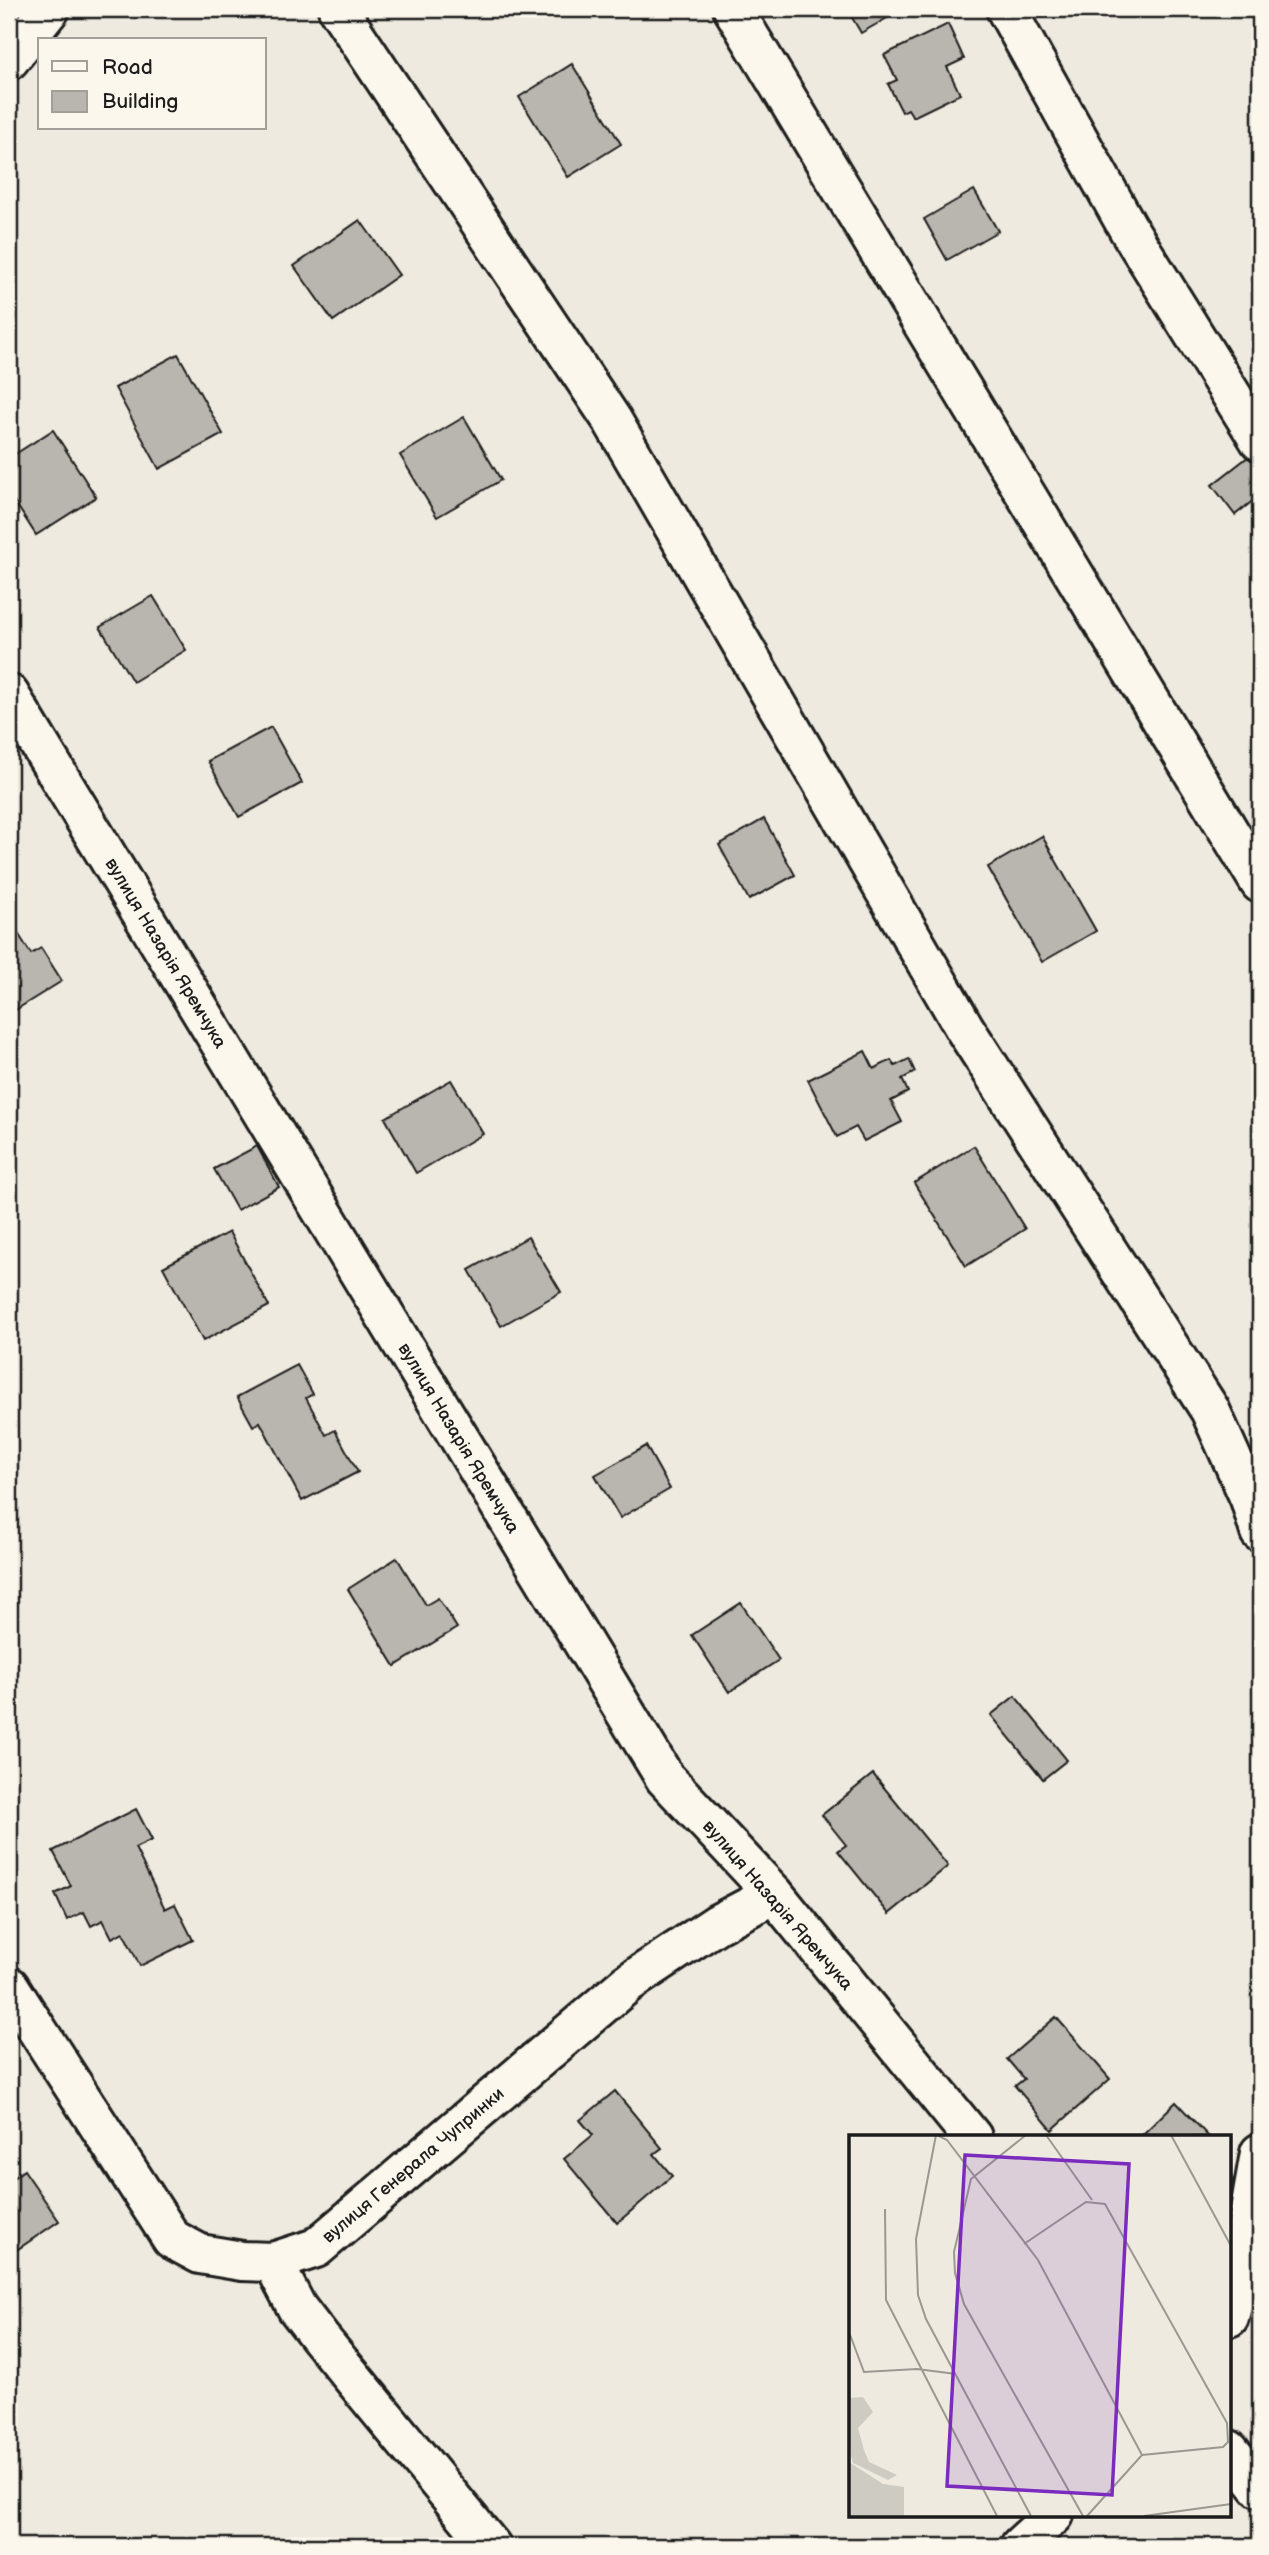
<svg xmlns="http://www.w3.org/2000/svg" width="1269" height="2555" font-family="'Balsamiq Sans',sans-serif">
  <style>
    .building { fill: #b9b6af; stroke: #1c1c1c; stroke-width: 2 }
    .lines { fill: none; stroke-linecap: round; stroke-linejoin: round }
    .minor-casing { stroke: #1c1c1c; stroke-width: 44 }
    .minor { stroke: #fbf7ec; stroke-width: 38 }
    .labels { text-anchor: middle; stroke-width: 6; stroke-linejoin: round; paint-order: stroke }
    .street-label { font-size: 18px; fill: #1c1c1c; stroke: #fbf7ec }
    .inset-road { fill: none; stroke: #9a9891; stroke-width: 2 }
    .view { fill: #7b2cbf; fill-opacity: 0.15; stroke: #7b2cbf; stroke-width: 3.5 }
    .inset-edge { fill: none; stroke: #1c1c1c; stroke-width: 3.5 }
  </style>
  <rect width="100%" height="100%" fill="#eeeadf"/>
  <filter id="ink" filterUnits="userSpaceOnUse"><feTurbulence type="fractalNoise" baseFrequency=".0143" numOctaves="2"/><feDisplacementMap in="SourceGraphic" scale="14" xChannelSelector="R" yChannelSelector="G"/><feConvolveMatrix kernelMatrix="1 2 1 2 8 2 1 2 1" color-interpolation-filters="sRGB"/></filter>
  <g filter="url(#ink)">
    <g class="building">
      <polygon points="847,9 903,9 861,33"/>
      <polygon points="948,24 964,59 947,67 960,94 913,117 908,109 902,112 888,84 897,80 884,55"/>
      <polygon points="572,64 621,144 568,177 519,97"/>
      <polygon points="974,190 998,231 947,260 924,219"/>
      <polygon points="360,220 399,275 333,321 294,266"/>
      <polygon points="178,354 223,434 159,469 115,388"/>
      <polygon points="464,417 501,480 437,517 400,455"/>
      <polygon points="53,430 96,497 36,535 9,493 9,458"/>
      <polygon points="1253,453 1260,463 1260,495 1235,515 1212,485"/>
      <polygon points="153,596 186,650 133,682 100,627"/>
      <polygon points="271,727 302,783 239,817 208,761"/>
      <polygon points="764,819 795,875 749,900 719,845"/>
      <polygon points="1042,836 1096,931 1042,962 988,867"/>
      <polygon points="9,919 31,954 41,948 62,981 9,1014"/>
      <polygon points="865,1051 874,1069 891,1060 895,1066 909,1059 915,1072 902,1079 908,1092 891,1101 902,1122 864,1141 856,1127 837,1137 808,1080"/>
      <polygon points="451,1080 483,1134 416,1173 385,1118"/>
      <polygon points="257,1146 279,1187 237,1210 214,1169"/>
      <polygon points="974,1146 1025,1229 966,1266 914,1183"/>
      <polygon points="229,1232 269,1306 203,1341 163,1267"/>
      <polygon points="528,1237 561,1292 501,1326 469,1270"/>
      <polygon points="297,1365 313,1394 306,1398 326,1435 335,1430 358,1472 302,1501 260,1422 253,1426 237,1397"/>
      <polygon points="646,1446 670,1489 620,1518 595,1475"/>
      <polygon points="397,1558 426,1605 438,1598 457,1628 395,1666 348,1589"/>
      <polygon points="741,1603 779,1660 729,1692 692,1635"/>
      <polygon points="1015,1696 1067,1760 1043,1779 991,1715"/>
      <polygon points="873,1774 948,1866 889,1914 838,1851 846,1845 822,1815"/>
      <polygon points="136,1809 152,1840 135,1848 165,1909 175,1904 193,1940 140,1966 123,1932 112,1938 103,1920 91,1926 84,1912 67,1920 55,1894 71,1886 53,1851"/>
      <polygon points="1056,2017 1110,2079 1052,2130 1015,2086 1024,2079 1007,2059"/>
      <polygon points="615,2091 662,2148 654,2154 672,2176 617,2223 564,2159 593,2135 580,2120"/>
      <polygon points="1176,2102 1209,2137 1140,2137"/>
      <polygon points="24,2170 59,2221 15,2251 9,2242 9,2181"/>
    </g>
    <g class="lines">
      <g class="minor-casing">
        <g id="minor">
          <polyline points="338,9 612,420 965,1029 1210,1410 1250,1499 1260,1532"/>
          <polyline points="733,9 1260,883"/>
          <polyline points="1006,9 1129,230 1260,441"/>
          <polyline points="9,60 50,9"/>
          <polyline points="9,694 665,1778 774,1894 972,2137"/>
          <polyline points="9,1986 172,2239 200,2254 242,2261 273,2262 316,2248 628,1983 717,1924 774,1894"/>
          <polyline points="273,2262 297,2308 320,2338 491,2546"/>
          <polyline points="1229,2317 1236,2291 1260,2153"/>
          <polyline points="1229,2450 1260,2488"/>
          <polyline points="1020,2546 1054,2515"/>
        </g>
      </g>
      <use href="#minor" class="minor"/>
    </g>
  </g>
  <g class="labels">
    <g class="street-label">
      <text transform="translate(166 953) rotate(59)" y="6">вулиця Назарія Яремчука</text>
      <text transform="translate(459 1438) rotate(59)" y="6">вулиця Назарія Яремчука</text>
      <text transform="translate(778 1905) rotate(49)" y="6">вулиця Назарія Яремчука</text>
      <text transform="translate(413 2165) rotate(-40)" y="6">вулиця Генерала Чупринки</text>
    </g>
  </g>
  <g transform="translate(849 2135)">
    <rect width="382" height="382" fill="#eeeadf"/>
    <path d="M14,262l10,15 -15,16 6,22 5,12 28,13 -9,5 -35,-17 -4,-14v-51z" fill="#ceccc2"/>
    <path d="M0,327l34,22 21,3v29h-55z" fill="#ceccc2"/>
    <path class="inset-road" d="M87,0l-20,104 2,56 8,24 105,197M88,0l10,5 91,120 104,195M177,0l-55,44 -17,73 1,21 9,31 119,212M197,0l46,65M322,0l60,111M36,74l1,91 111,216M175,109l62,-42 19,2 122,219 1,19 -5,5 -81,8 -55,61M0,197l15,40 53,-3 39,5M295,381l87,-12"/>
    <path class="view" d="M116,20l164,9 -17,331 -165,-9z"/>
    <rect width="382" height="382" class="inset-edge"/>
  </g>
  <rect width="1269" height="2555" fill="none" stroke="#fbf7ec" stroke-width="35"/>
  <rect x="18" y="18" width="1234" height="2520" fill="none" stroke="#1c1c1c" stroke-width="2.5" filter="url(#ink)"/>
  <rect x="38" y="38" width="228" height="91" fill="#fbf7ec" stroke="#a29f99" stroke-width="2"/>
  <rect x="52" y="61" width="35" height="10" fill="#fbf7ec" stroke="#a29f99" stroke-width="2"/>
  <text x="102" y="74" font-size="21" fill="#1c1c1c">Road</text>
  <rect x="52" y="91" width="35" height="21" fill="#b9b6af" stroke="#a29f99" stroke-width="2"/>
  <text x="102" y="108" font-size="21" fill="#1c1c1c">Building</text>
</svg>
